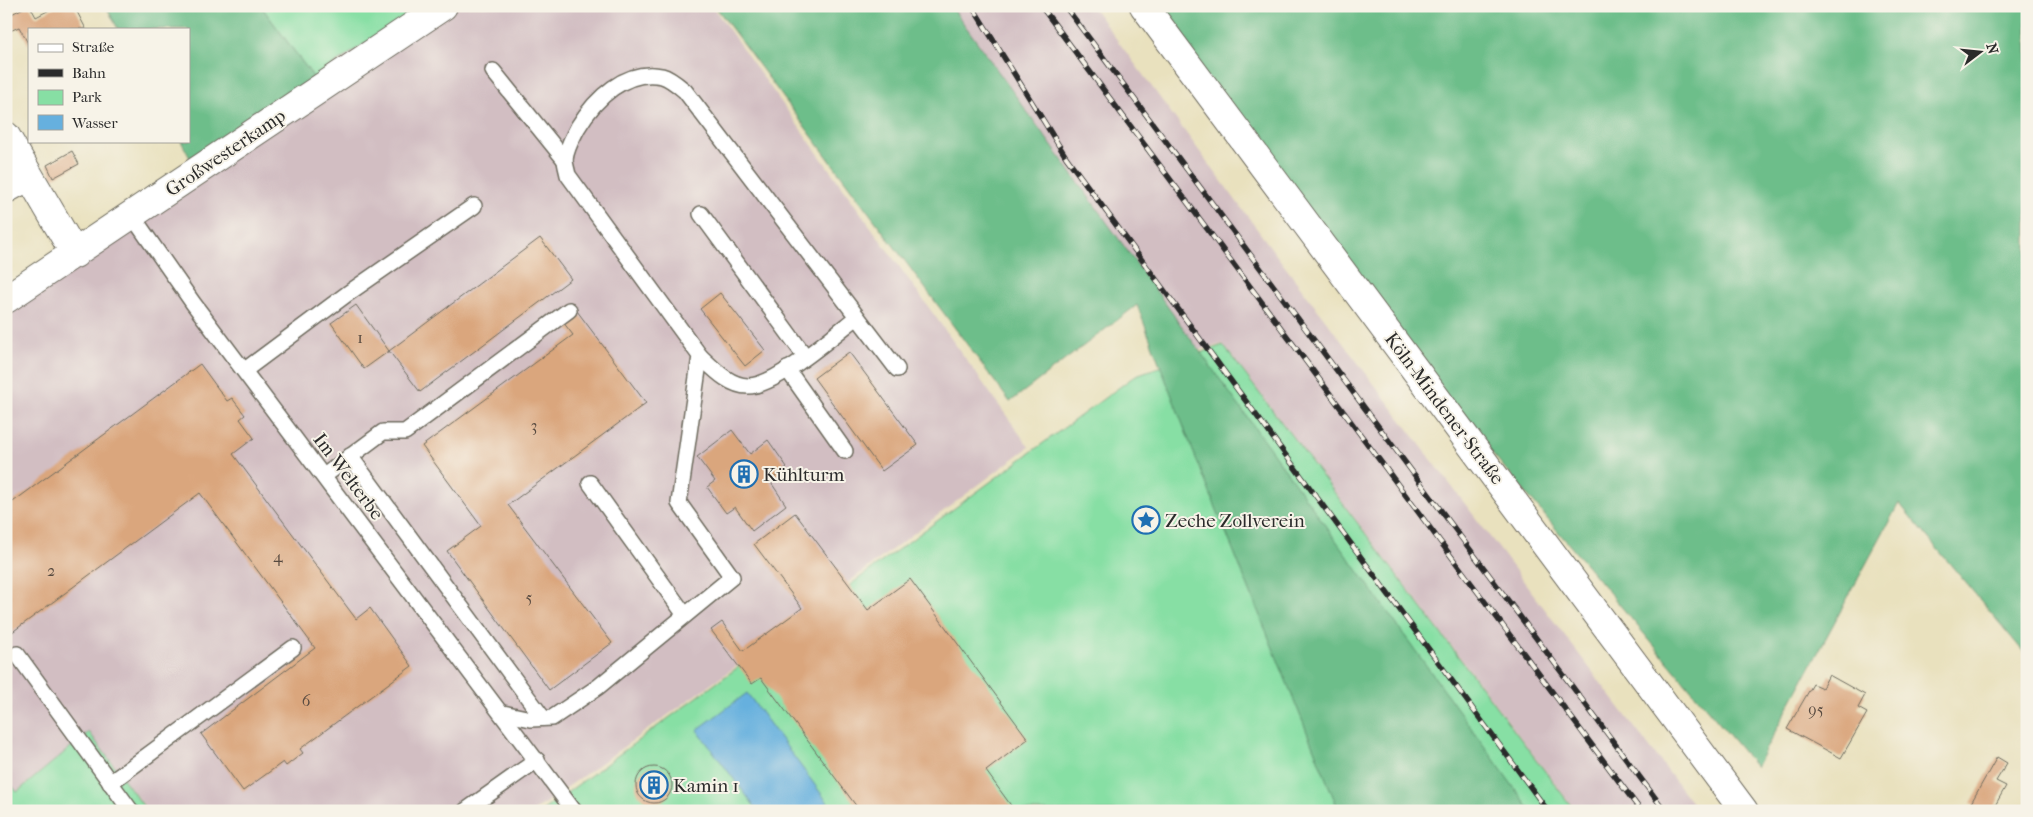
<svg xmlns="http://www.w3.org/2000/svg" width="2033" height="817" font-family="'IM FELL French Canon',serif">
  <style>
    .industrial { fill: #d2bec2 }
    .green { fill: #87dfa4; stroke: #598568 }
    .forest { fill: #6dbe8a; stroke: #4c745a }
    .water { fill: #66b0de; stroke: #486e84 }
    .building { fill: #daa67d }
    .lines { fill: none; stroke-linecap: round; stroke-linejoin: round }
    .lane-casing { stroke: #6e6b5e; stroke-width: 18 }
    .street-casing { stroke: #6e6b5e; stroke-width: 30 }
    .secondary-casing { stroke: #6e6b5e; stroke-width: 30 }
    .lane { stroke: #fff; stroke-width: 15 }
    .street { stroke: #fff; stroke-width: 28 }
    .secondary { stroke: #fff; stroke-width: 28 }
    .rail-casing { stroke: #2b2b2b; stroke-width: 5.5 }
    .rail { stroke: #f7f3e8; stroke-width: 4; stroke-dasharray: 11; stroke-linecap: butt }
    .labels { text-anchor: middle; stroke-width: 4; stroke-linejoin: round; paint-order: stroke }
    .number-label { font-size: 16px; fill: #574a40 }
    .street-label { font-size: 19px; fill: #2b2b2b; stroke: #f7f3e8 }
    .poi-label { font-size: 19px; fill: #2b2b2b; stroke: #f7f3e8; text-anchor: start }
  </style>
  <rect width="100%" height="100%" fill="#f7f3e8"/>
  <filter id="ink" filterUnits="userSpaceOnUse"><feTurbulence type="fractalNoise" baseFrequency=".02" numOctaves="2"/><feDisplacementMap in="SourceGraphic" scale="10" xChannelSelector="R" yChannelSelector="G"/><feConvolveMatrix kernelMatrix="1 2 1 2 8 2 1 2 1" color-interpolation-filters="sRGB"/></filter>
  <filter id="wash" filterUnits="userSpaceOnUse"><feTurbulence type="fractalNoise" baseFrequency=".0096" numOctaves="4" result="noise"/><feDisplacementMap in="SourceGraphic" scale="20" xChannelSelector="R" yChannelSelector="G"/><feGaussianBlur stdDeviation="1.12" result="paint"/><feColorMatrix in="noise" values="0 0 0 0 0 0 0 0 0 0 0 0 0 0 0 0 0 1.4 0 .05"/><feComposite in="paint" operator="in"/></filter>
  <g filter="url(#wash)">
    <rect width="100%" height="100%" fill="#e9e1be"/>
    <g class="industrial">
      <polygon points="420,6 712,6 1029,447 738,665 534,811 148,811 89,732 16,792 6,778 6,313 203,182 190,158 314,78"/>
      <polygon points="949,6 1092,6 1277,256 1698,811 1576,811 1223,344 1195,351"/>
    </g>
    <g class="green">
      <polygon points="261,6 420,6 314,78"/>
      <polygon points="1223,345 1575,811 542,811 1136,375"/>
      <polygon points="89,732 147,811 6,811 6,778 17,792"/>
    </g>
    <g class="forest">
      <polygon points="106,6 261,6 314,78 190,158 181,141 189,141 189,29 118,29"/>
      <polygon points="715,6 951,6 1531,811 1339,811 1193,451 1137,305 1010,402"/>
      <polygon points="1151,6 2027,6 2027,656 1899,503 1756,767 1461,416"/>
    </g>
    <polygon class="water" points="747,693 834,811 758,811 697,730"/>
    <g id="blocks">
      <g class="building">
        <polygon points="27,6 30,6 36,17 57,6 74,6 86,29 29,29 29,45 19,27 10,31 6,24 6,17"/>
        <polygon points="72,151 79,164 53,178 47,165"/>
        <polygon points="540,238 571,279 420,392 389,351 364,369 331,323 356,305 389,351"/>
        <polygon points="720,293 765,350 745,366 700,309"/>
        <polygon points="577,311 646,403 508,505 612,643 549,690 447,551 481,526 422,446 573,335 563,322"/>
        <polygon points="849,352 918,445 882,471 814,378"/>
        <polygon points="200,364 227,401 232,398 245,415 240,419 254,438 233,454 356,619 370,608 412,666 300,749 303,753 295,759 286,766 283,762 243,791 201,734 315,648 200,493 7,636 6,634 6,507"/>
        <polygon points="732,430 750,454 768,440 787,467 770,481 786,505 752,531 735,507 726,513 707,487 715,481 697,457"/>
        <polygon points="795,513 868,610 910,579 1028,739 986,771 1015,811 860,811 761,678 752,684 711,630 722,622 743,651 802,608 754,544"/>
        <polygon points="1829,675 1865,695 1858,708 1867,713 1841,758 1787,729 1813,684 1822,688"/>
        <polygon points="1997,757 2007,763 1996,781 2006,786 1992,811 1971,811 1974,805 1971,803"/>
        <circle cx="654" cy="785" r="18"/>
      </g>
    </g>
  </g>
  <g filter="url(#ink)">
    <use href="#blocks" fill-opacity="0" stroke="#6e6b5e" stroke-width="1"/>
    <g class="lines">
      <g class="lane-casing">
        <g id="lane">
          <polyline points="493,71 565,160"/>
          <polyline points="131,214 193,303 574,811"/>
          <polyline points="701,214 805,356"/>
          <path d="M700,356c13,12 29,30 48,30 28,0 86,-51 109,-69"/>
          <polyline points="787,369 845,451"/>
          <polyline points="245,370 347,294 474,206"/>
          <polyline points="350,456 543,718"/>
          <polyline points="324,476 383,432 405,432 569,310"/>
          <polyline points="590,483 685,615"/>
          <polyline points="17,654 131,811"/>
          <path d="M503,713l28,6 21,-1 46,-31 134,-110 -53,-74 21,-147 -132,-181c-1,-5 -3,-11 -3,-15 1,-12 8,-23 13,-33 17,-28 48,-59 84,-51 8,2 17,10 23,15l212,278"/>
          <polyline points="110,783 293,648"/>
          <polyline points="465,811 537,760"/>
        </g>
      </g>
      <g class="street-casing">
        <g id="street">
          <polyline points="6,136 75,254"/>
          <polyline points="6,189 28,177"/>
          <polyline points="6,299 443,6"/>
        </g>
      </g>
      <g class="secondary-casing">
        <polyline id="secondary" points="1144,6 1744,811"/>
      </g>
      <use href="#lane" class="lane"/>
      <use href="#street" class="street"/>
      <use href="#secondary" class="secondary"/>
      <g class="rail-casing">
        <g id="rail">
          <polyline points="972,6 1066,157 1548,811"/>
          <polyline points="1041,6 1641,811"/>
          <polyline points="1065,6 1665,811"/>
        </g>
      </g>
      <use href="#rail" class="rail"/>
    </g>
  </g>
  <defs>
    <g id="building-ring" transform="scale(1.4375)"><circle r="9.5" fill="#f7f3e8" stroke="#1f6fb2" stroke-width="1.5"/><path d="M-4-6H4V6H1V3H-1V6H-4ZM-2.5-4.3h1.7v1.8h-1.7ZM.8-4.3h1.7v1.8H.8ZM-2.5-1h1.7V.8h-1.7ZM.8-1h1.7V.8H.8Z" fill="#1f6fb2"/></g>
    <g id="sight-ring" transform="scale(1.4375)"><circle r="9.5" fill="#f7f3e8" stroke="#1f6fb2" stroke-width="1.5"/><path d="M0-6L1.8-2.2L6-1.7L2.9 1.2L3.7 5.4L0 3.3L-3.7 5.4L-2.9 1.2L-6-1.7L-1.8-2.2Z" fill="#1f6fb2"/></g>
  </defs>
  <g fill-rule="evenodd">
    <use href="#building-ring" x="744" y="474"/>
    <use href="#sight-ring" x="1146" y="520"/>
    <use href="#building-ring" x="654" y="785"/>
  </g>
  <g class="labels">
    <g class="number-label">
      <text x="360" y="343">1</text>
      <text x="534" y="431">3</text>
      <text x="278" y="562">4</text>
      <text x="51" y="576">2</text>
      <text x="529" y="603">5</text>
      <text x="306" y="706">6</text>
      <text x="1816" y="715">95</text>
    </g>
    <g class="street-label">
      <text transform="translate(225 152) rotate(-34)" y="7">Großwesterkamp</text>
      <text transform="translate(1445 408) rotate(53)" y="7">Köln-Mindener-Straße</text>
      <text transform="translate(349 476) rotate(53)" y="7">Im Welterbe</text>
    </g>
    <g class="poi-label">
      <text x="763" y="481">Kühlturm</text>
      <text x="1165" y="527">Zeche Zollverein</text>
      <text x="673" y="792">Kamin 1</text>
    </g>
  </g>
  <rect width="2033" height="817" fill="none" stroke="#f7f3e8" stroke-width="25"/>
  <rect x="28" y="28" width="162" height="115" fill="#f7f3e8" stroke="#a5a39c"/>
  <rect x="38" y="44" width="25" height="8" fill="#ffffff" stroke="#a5a39c"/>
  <text x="72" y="52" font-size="15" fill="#2b2b2b">Straße</text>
  <rect x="38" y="69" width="25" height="8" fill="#2b2b2b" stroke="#a5a39c"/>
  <text x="72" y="78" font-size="15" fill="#2b2b2b">Bahn</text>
  <rect x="38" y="90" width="25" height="15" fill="#87dfa4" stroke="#a5a39c"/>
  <text x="72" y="102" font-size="15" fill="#2b2b2b">Park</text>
  <rect x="38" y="115" width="25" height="15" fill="#66b0de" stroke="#a5a39c"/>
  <text x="72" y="128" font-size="15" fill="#2b2b2b">Wasser</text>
  <g transform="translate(1980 52) rotate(74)" stroke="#f7f3e8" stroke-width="4" paint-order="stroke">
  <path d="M0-4L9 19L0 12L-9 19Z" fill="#2b2b2b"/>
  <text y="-8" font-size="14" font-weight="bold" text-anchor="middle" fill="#2b2b2b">N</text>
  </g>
</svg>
